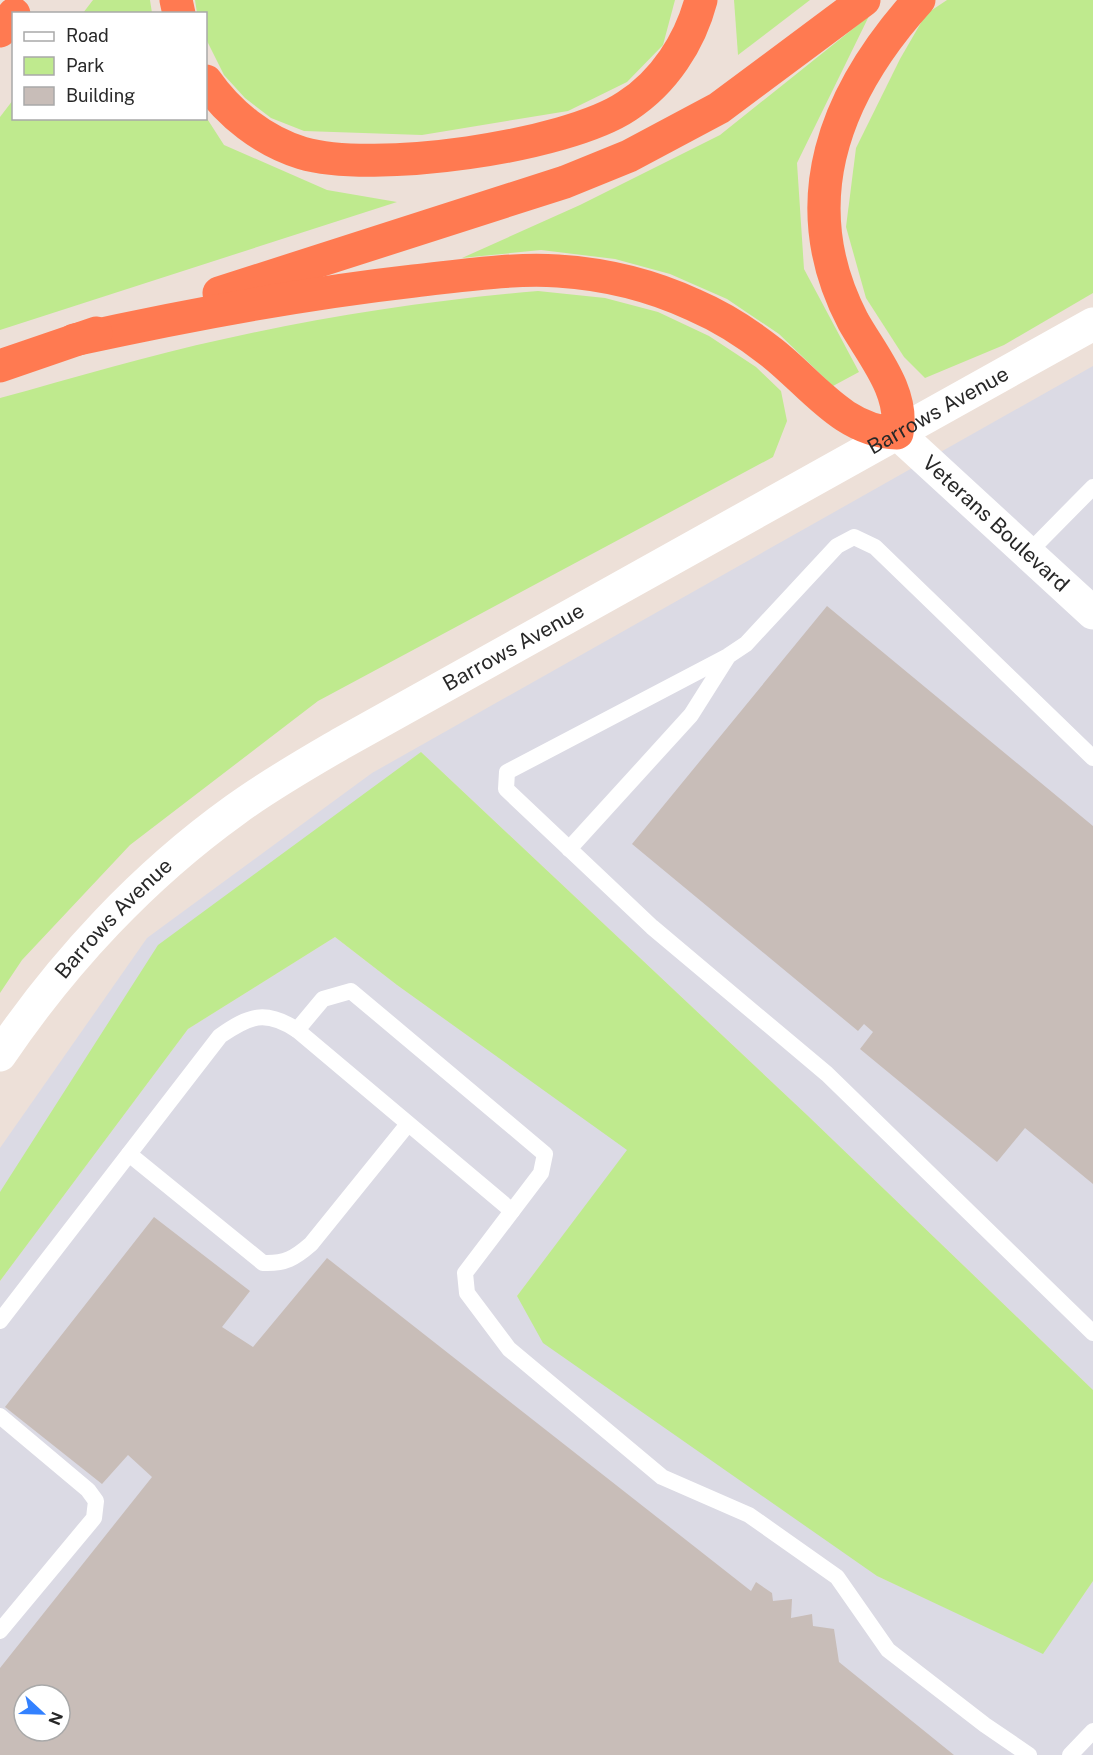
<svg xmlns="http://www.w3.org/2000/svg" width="1093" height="1755" font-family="'Public Sans',sans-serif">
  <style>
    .industrial { fill: #dbdae4; fill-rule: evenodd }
    .green { fill: #bfea8e }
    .building { fill: #c8bdb8; fill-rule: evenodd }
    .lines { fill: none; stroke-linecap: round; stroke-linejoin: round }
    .service { stroke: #fff; stroke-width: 16 }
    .minor { stroke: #fff; stroke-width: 33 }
    .tertiary { stroke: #fff; stroke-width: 33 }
    .motorway { stroke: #ff7a51; stroke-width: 33 }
    .labels { text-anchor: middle; stroke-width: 4.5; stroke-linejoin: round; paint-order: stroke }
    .street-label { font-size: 21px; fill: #282828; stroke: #fff }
  </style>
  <rect width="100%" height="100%" fill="#ede0d8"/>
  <g class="industrial">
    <polygon points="1093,366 1093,1390 807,1115 421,752 0,1192 0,1148 147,938 372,773"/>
    <path d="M335,937l62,48 231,165 -111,146 360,280 166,77 50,-72v174h-1093v-474l188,-252zM24,1695h36v36h-36z"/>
  </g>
  <g class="green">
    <polygon points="93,0 150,0 152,13 83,13"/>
    <polygon points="195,0 675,0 663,45 627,82 568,111 422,135 304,131 271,118 245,98 224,75 206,39 206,14 197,13"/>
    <polygon points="734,0 810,0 738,55"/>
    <polygon points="947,0 1093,0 1093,293 1004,345 925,378 904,357 866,298 846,227 856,148 900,59 926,14"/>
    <polygon points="869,16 797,163 804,269 859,372 833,386 779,334 727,299 670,274 615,259 541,250 462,258 580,205 720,135"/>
    <polygon points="13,100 14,118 206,117 224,145 327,190 397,202 0,330 0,117"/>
    <path d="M538,291l67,7 53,14 51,24 47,31 25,24 6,30 -14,36 -455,244 -188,144 -108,115 -22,33v-595c74,-20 149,-43 224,-59 103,-23 208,-39 314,-48z"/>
    <polygon points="421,752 807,1115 1093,1390 1093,1581 1043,1654 877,1576 543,1343 517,1296 627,1150 397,985 335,937 188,1029 0,1281 0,1192 158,945"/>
  </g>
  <g class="building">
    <polygon points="827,606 1093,826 1093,1184 1025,1128 997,1162 860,1049 873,1032 864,1024 858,1031 632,844"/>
    <path d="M154,1217l96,74 -28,36 31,20 74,-89 424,333 5,-9 16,11 1,8 19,-2 -1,19 21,-4 1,12 21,3 5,33 115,93h-954v-87l152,-191 -24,-22 -26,29 -97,-77zM24,1695h36v36h-36z"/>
  </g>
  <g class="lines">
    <g class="service">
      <polyline points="1028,553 1093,487"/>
      <polyline points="1093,758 875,547 854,537 837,546 746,644 728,656 507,772 506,789 652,927 827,1074 1093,1333"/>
      <polyline points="569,849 691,715 727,658"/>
      <polyline points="297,1030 512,1211"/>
      <path d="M129,1154l134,109c22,1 32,-5 48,-19l97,-120"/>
      <path d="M0,1321l220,-285c29,-20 45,-27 77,-6l26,-31 28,-8 194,163 -4,19 -76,100 2,20 42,56 153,128 87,38 88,62 51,73 97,75 44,30"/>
      <polyline points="0,1416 88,1490 96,1501 94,1518 0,1631"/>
      <polyline points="1070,1755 1093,1731"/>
    </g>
    <path class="minor" id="s1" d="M897,433l196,180"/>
    <path class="tertiary" id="s2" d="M0,1055c63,-93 143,-179 235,-245 34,-25 71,-46 107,-67l751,-419"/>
    <g class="motorway">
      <polyline points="176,0 179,14"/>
      <polyline points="0,31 14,14"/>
      <path d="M206,81c23,33 57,60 96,72 71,21 264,-6 325,-47 37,-24 63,-64 74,-106"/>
      <polyline points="219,293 565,182 629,156 719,108 864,0"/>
      <path d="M74,340c113,-25 225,-46 340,-59 47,-5 96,-13 144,-10 47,3 93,14 136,34 28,12 53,28 77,47 40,31 72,80 126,81 8,-41 -25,-78 -44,-112 -62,-119 -18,-228 66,-321"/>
      <polyline points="0,366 96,333"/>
    </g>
  </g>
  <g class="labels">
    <g class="street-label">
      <text dy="7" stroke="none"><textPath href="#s2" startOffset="1150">Barrows Avenue</textPath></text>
      <text dy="7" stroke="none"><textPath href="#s1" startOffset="134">Veterans Boulevard</textPath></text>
      <text dy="7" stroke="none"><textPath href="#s2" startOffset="664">Barrows Avenue</textPath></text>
      <text dy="7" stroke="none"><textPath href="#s2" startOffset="178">Barrows Avenue</textPath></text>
    </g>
  </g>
  <rect x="12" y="12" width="195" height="108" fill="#ffffff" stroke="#a9a9a9" stroke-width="1.5"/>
  <rect x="24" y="32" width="30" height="9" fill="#ffffff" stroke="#a9a9a9" stroke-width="1.5"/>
  <text x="66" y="42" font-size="18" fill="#282828">Road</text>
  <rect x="24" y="57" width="30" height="18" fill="#bfea8e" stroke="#a9a9a9" stroke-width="1.5"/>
  <text x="66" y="72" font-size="18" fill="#282828">Park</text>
  <rect x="24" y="87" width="30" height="18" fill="#c8bdb8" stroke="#a9a9a9" stroke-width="1.5"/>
  <text x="66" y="102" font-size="18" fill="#282828">Building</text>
  <g transform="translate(42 1713) rotate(112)"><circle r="28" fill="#ffffff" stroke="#a9a9a9" stroke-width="1.5"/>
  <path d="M0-4.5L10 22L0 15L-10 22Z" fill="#3381ff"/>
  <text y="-9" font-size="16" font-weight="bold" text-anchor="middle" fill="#282828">N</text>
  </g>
</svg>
